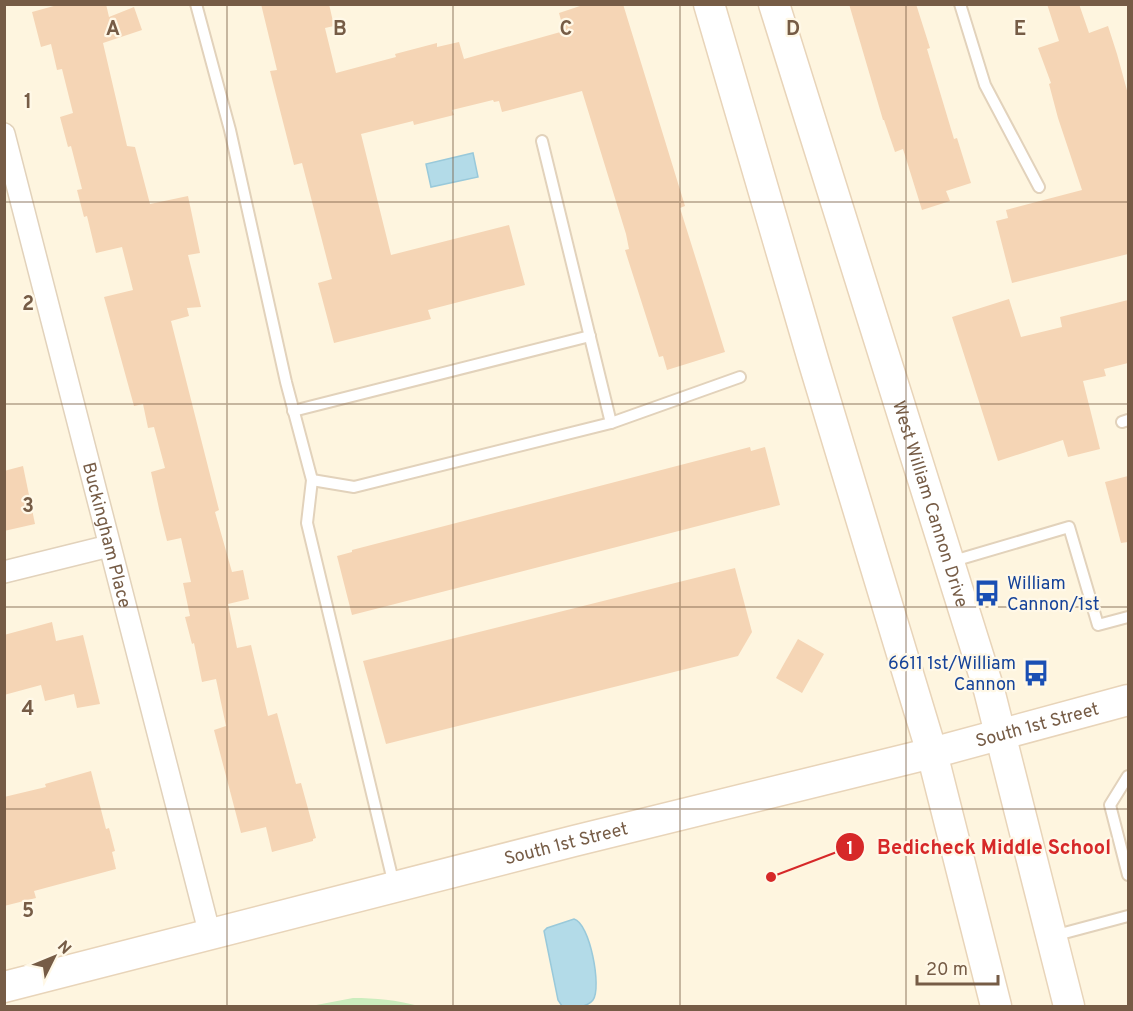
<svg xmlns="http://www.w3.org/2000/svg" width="1133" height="1011" font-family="Overpass,sans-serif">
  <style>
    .green { fill: #cbecbd }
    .water { fill: #b3dbe8; stroke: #99c9da; stroke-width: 1.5 }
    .building { fill: #f5d5b5 }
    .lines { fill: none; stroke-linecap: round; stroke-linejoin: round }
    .lane-casing { stroke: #e2d2bb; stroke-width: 14 }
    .street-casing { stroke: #e2d2bb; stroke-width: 24 }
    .secondary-casing { stroke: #e8d4b9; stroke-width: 33 }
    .lane { stroke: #fff; stroke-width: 10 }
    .street { stroke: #fff; stroke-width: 21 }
    .secondary { stroke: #fff; stroke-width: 30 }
    .grid { fill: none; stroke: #765c46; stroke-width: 1.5; stroke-opacity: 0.55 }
    .labels { text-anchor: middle; stroke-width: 4.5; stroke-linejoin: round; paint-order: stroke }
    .street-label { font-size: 18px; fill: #765c46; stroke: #fff8e7 }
    .transit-label { font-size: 18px; fill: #164399; stroke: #fff8e7; text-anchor: start }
    .grid-label { font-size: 20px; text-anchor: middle; font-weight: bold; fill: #765c46; stroke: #fff8e7; stroke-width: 4.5; stroke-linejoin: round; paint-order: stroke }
    .leader { fill: none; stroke: #d62828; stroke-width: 2 }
    .callout-dot { fill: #d62828; stroke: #fff8e7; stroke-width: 2 }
    .mark-label { font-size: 18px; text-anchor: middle; font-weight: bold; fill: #fff }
    .callout-label { font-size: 20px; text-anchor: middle; font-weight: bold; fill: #d62828; stroke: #fff8e7; stroke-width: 4.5; stroke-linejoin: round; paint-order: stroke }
  </style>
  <rect width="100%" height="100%" fill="#fef5df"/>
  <path class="green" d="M353,998c23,0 43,2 66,8h-108z"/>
  <g class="water">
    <polygon points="473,153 478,177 431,187 426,164"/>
    <path d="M574,919c16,4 28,69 19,81 -7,9 -22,7 -31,6l-4,-6 -14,-69 3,-3z"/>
  </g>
  <g class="building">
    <polygon points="61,4 106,4 109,17 134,7 142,30 103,43 127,146 135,147 150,204 188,196 200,253 188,255 201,307 187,308 189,316 171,321 219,510 215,512 232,572 243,570 249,599 228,604 237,648 251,645 268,716 277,713 296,784 301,783 316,838 313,839 313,841 272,852 266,827 241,833 214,730 226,726 216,679 202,682 194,643 192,644 185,617 190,616 183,583 191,582 181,538 167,541 160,513 151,472 165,468 154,427 148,428 143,404 134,406 104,297 133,290 122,247 96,253 87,216 84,217 77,190 82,189 71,146 68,147 60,117 73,113 62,69 57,70 51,44 41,47 32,12"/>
    <polygon points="261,4 329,4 334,26 325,28 336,73 396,57 395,54 437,43 437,47 459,42 464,59 564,31 559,13 586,4 623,4 685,206 680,208 725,352 667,370 663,356 659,357 625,250 629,249 626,234 582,91 502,112 499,101 494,102 493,100 452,110 454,115 414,125 413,121 361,134 391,255 509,225 525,285 428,310 431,319 334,343 318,283 332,279 302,163 294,165 270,71 277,70"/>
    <polygon points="849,4 916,4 930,48 927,49 954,139 957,138 971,183 946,191 950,201 922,210 903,149 895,152 884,120 883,120"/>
    <polygon points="1047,4 1079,4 1089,33 1108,26 1117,54 1128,94 1128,254 1012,283 996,221 1008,218 1006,210 1082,190 1058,118 1049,84 1051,83 1038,48 1059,41"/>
    <polygon points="1009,299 1021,337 1062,327 1060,317 1128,300 1128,363 1104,369 1106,376 1083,381 1100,449 1068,457 1063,440 998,461 952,317"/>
    <polygon points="750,447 751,451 765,447 780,505 352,615 337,556 352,552 352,550"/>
    <polygon points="23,466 35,524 4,531 4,471"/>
    <polygon points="1128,476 1128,542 1121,543 1105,482"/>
    <polygon points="735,568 752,632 738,656 386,744 363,661"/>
    <polygon points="52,622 56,641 83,635 100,704 77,708 74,694 45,701 41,685 4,695 4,635"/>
    <polygon points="798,639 824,654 802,693 776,678"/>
    <polygon points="91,771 106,829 109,828 115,851 112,852 116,869 34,891 36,898 4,906 4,797 46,787 45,784"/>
  </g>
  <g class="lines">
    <g class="lane-casing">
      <g id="lane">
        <polyline points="196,4 230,130 286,382 312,480 307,523 394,885"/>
        <polyline points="960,4 985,85 1039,187"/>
        <polyline points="542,141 611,423"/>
        <polyline points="293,411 590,336"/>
        <polyline points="1122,422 1128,420"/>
        <polyline points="312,480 354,487 611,423 740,377"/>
        <polyline points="950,562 1069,527 1098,625 1128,617"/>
        <polyline points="1128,776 1110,805 1128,875"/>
        <polyline points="1053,936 1128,916"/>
      </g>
    </g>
    <g class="street-casing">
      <g id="street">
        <path id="s1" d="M4,134l206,801"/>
        <polyline points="4,572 109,546"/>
      </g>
    </g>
    <g class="secondary-casing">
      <g id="secondary">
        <polyline points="709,4 814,363 932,753 996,1006"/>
        <path id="s2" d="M774,4l215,686 80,316"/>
        <path id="s3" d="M4,987l570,-146 358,-88 196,-53"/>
      </g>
    </g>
    <use href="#lane" class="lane"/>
    <use href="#street" class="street"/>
    <use href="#secondary" class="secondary"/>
  </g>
  <path class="grid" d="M227,4v1002M453,4v1002M680,4v1002M906,4v1002M4,202h1124M4,404h1124M4,607h1124M4,809h1124"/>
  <defs>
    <g id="bus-bare" transform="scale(2.07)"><path d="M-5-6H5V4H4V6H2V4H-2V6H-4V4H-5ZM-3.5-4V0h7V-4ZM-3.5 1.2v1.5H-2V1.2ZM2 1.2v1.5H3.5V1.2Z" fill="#1a4fb4" stroke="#fff8e7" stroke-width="2.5" paint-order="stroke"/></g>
  </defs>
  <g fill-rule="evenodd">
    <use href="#bus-bare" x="987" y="593"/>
    <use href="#bus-bare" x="1036" y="673"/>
  </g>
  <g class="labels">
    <g class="street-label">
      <text dy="6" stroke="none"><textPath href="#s2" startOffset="524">West William Cannon Drive</textPath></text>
      <text dy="6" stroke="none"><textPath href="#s1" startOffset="414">Buckingham Place</textPath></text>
      <text dy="6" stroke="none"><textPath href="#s3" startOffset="1066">South 1st Street</textPath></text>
      <text dy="6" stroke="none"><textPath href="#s3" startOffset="580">South 1st Street</textPath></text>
    </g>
    <g class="transit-label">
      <text x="1007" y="589">William<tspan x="1007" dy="21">Cannon/1st</tspan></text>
      <text x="1016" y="669" text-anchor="end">6611 1st/William<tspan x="1016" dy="21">Cannon</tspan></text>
    </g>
  </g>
  <g class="grid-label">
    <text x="113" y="35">A</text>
    <text x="340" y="35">B</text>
    <text x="566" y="35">C</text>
    <text x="793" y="35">D</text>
    <text x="1020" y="35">E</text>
    <text x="28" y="108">1</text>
    <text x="28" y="310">2</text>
    <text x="28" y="512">3</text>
    <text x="28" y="715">4</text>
    <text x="28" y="917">5</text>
  </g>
  <path class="leader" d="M771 877L850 847"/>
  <g class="callout-dot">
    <circle cx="771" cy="877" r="6"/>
    <circle cx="850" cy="847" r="15"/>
  </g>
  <g class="mark-label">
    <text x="850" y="854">1</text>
  </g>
  <g class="callout-label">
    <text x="994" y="854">Bedicheck Middle School</text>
  </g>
  <rect width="1133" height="1011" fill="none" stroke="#765c46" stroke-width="12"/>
  <g transform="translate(54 957) rotate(47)" stroke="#fff8e7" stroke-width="4.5" paint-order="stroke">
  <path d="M0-4.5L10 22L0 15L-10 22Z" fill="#765c46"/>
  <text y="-9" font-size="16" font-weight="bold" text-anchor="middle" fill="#765c46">N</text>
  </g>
  <path d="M917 975v9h81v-9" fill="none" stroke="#765c46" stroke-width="3"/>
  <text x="926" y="975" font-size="18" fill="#765c46" stroke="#fff8e7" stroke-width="4.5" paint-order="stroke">20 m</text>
</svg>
